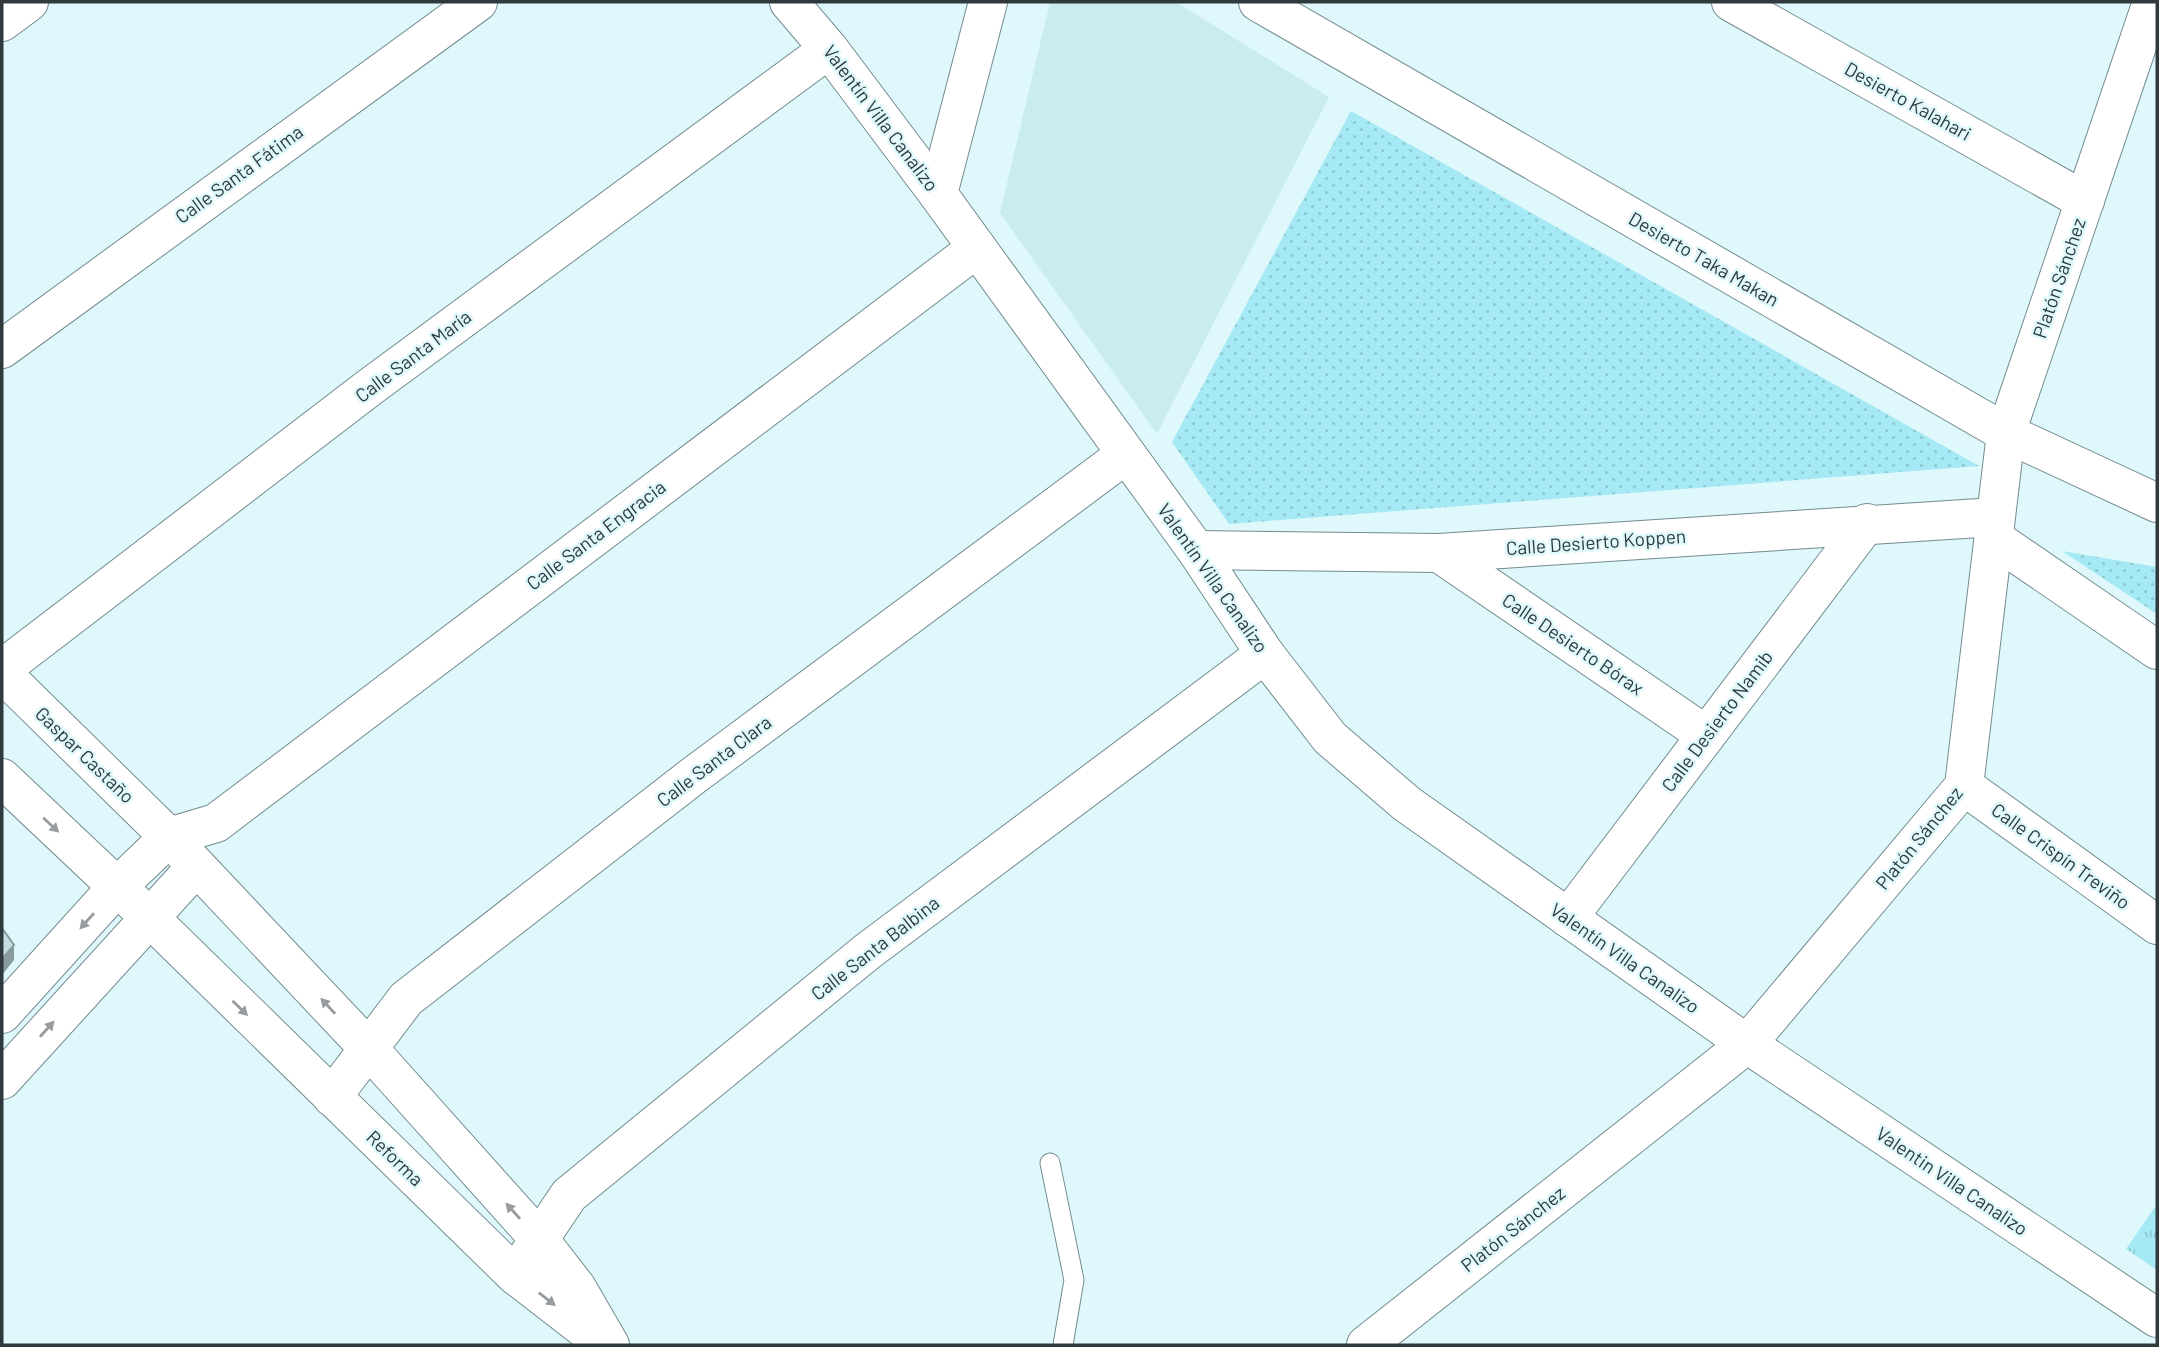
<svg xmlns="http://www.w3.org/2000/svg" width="2159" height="1347" font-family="Barlow,sans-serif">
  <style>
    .built { fill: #caecf1 }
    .grass { fill: url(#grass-tufts) }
    .park { fill: url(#park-dots) }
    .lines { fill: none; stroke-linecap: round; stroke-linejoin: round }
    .lane-casing { stroke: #748b8f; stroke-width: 21 }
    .street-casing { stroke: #748b8f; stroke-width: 40 }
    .secondary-casing { stroke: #748b8f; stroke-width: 40 }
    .lane { stroke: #fff; stroke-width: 19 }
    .street { stroke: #fff; stroke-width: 38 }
    .secondary { stroke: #fff; stroke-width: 38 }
    .shaded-wall { fill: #8a9b9e }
    .building { fill: #c5dee2; stroke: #8a9b9e; stroke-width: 2 }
    .oneway { fill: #989c9e }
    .labels { text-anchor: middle; stroke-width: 5; stroke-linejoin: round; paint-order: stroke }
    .street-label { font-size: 19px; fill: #303a3c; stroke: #def8fc }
  </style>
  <defs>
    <pattern id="grass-tufts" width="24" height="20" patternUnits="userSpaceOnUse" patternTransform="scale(1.75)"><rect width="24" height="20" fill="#a5e9f4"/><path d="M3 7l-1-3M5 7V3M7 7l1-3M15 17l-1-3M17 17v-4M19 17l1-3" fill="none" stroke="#8ec9d2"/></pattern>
    <pattern id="park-dots" width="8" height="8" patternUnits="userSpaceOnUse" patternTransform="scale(1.75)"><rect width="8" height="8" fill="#a5e9f4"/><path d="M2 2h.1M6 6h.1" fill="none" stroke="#8ec9d2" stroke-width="1.8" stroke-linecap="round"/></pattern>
  </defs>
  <rect width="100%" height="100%" fill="#def8fc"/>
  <polygon class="built" points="1050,2 1176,2 1329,97 1157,434 1000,213"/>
  <polygon class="grass" points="2157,1204 2157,1270 2126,1249"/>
  <g class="park">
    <polygon points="1351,111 1979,466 1229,524 1172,442"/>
    <polygon points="2062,551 2157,567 2157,614"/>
  </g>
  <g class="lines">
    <g class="lane-casing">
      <polyline id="lane" points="1050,1163 1074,1280 1063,1345"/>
    </g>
    <g class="street-casing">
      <g id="street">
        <polyline points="789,2 829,49 938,194 1196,550 1265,654 1330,738 1407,804 1747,1044 2157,1318"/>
        <polyline points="1258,2 2006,433 2157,503"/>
        <polyline points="1731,2 2085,201"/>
        <polyline points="2,22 29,2"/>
        <polyline points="938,194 988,2"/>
        <polyline points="2,349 478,2"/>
        <polyline points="1995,539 2157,650"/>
        <polyline points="1196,550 1439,553 1995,517"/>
        <polyline points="1439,553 1706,735"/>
        <polyline points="2,669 370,387 829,49"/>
        <polyline points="1964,786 2157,925"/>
        <polyline points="169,837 216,823 977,248"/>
        <polyline points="1568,918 1867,523"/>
        <polyline points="332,1097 406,999 693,776 1125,455"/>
        <polyline points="515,1275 569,1195 868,951 1265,654"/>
        <polyline points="1366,1345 1747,1044 1964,786 2006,433 2152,2"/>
      </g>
    </g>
    <g class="secondary-casing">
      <g id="secondary">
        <polyline points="2,673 169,837 369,1049 539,1239 577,1288 610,1345"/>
        <polyline points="2,778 148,916 515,1275 599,1340"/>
        <polyline points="2,1014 117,887 169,837"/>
        <polyline points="2,1080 196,867"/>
      </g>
    </g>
    <use href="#lane" class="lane"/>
    <use href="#street" class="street"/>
    <use href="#secondary" class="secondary"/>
  </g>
  <polygon class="shaded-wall" points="14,945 14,960 2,975 2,959"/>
  <polygon class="building" points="2,928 14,945 2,959"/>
  <defs><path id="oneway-solid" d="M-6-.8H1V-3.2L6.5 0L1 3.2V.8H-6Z" transform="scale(1.75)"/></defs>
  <g class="oneway">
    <use href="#oneway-solid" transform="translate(51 825) rotate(43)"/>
    <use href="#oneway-solid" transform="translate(87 921) rotate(132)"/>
    <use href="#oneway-solid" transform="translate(328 1006) rotate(-133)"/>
    <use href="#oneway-solid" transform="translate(240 1008) rotate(44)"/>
    <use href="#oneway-solid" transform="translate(47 1029) rotate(-48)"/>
    <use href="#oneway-solid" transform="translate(513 1211) rotate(-132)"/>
    <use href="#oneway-solid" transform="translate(547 1299) rotate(38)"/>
  </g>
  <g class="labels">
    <g class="street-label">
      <text transform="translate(1908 101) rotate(29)" y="7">Desierto Kalahari</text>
      <text transform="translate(881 118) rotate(53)" y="7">Valentín Villa Canalizo</text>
      <text transform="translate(239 174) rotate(-36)" y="7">Calle Santa Fátima</text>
      <text transform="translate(1704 259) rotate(30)" y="7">Desierto Taka Makan</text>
      <text transform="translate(2059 278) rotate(-71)" y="7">Platón Sánchez</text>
      <text transform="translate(413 356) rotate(-37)" y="7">Calle Santa María</text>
      <text transform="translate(596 535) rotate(-37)" y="7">Calle Santa Engracia</text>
      <text transform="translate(1596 542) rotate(-4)" y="7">Calle Desierto Koppen</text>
      <text transform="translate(1213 578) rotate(55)" y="7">Valentín Villa Canalizo</text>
      <text transform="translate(1573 644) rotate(34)" y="7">Calle Desierto Bórax</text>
      <text transform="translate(1717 721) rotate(-53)" y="7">Calle Desierto Namib</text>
      <text transform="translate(85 755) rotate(44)" y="7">Gaspar Castaño</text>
      <text transform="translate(714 761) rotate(-37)" y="7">Calle Santa Clara</text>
      <text transform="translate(1919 838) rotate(-51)" y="7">Platón Sánchez</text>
      <text transform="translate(2061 856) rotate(36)" y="7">Calle Crispín Treviño</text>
      <text transform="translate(875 948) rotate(-38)" y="7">Calle Santa Balbina</text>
      <text transform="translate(1625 958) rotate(35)" y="7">Valentín Villa Canalizo</text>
      <text transform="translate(395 1158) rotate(44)" y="7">Reforma</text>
      <text transform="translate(1952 1181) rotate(34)" y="7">Valentin Villa Canalizo</text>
      <text transform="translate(1513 1229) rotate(-38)" y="7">Platón Sánchez</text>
    </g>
  </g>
  <rect width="2159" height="1347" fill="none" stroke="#303a3c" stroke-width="7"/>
</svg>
